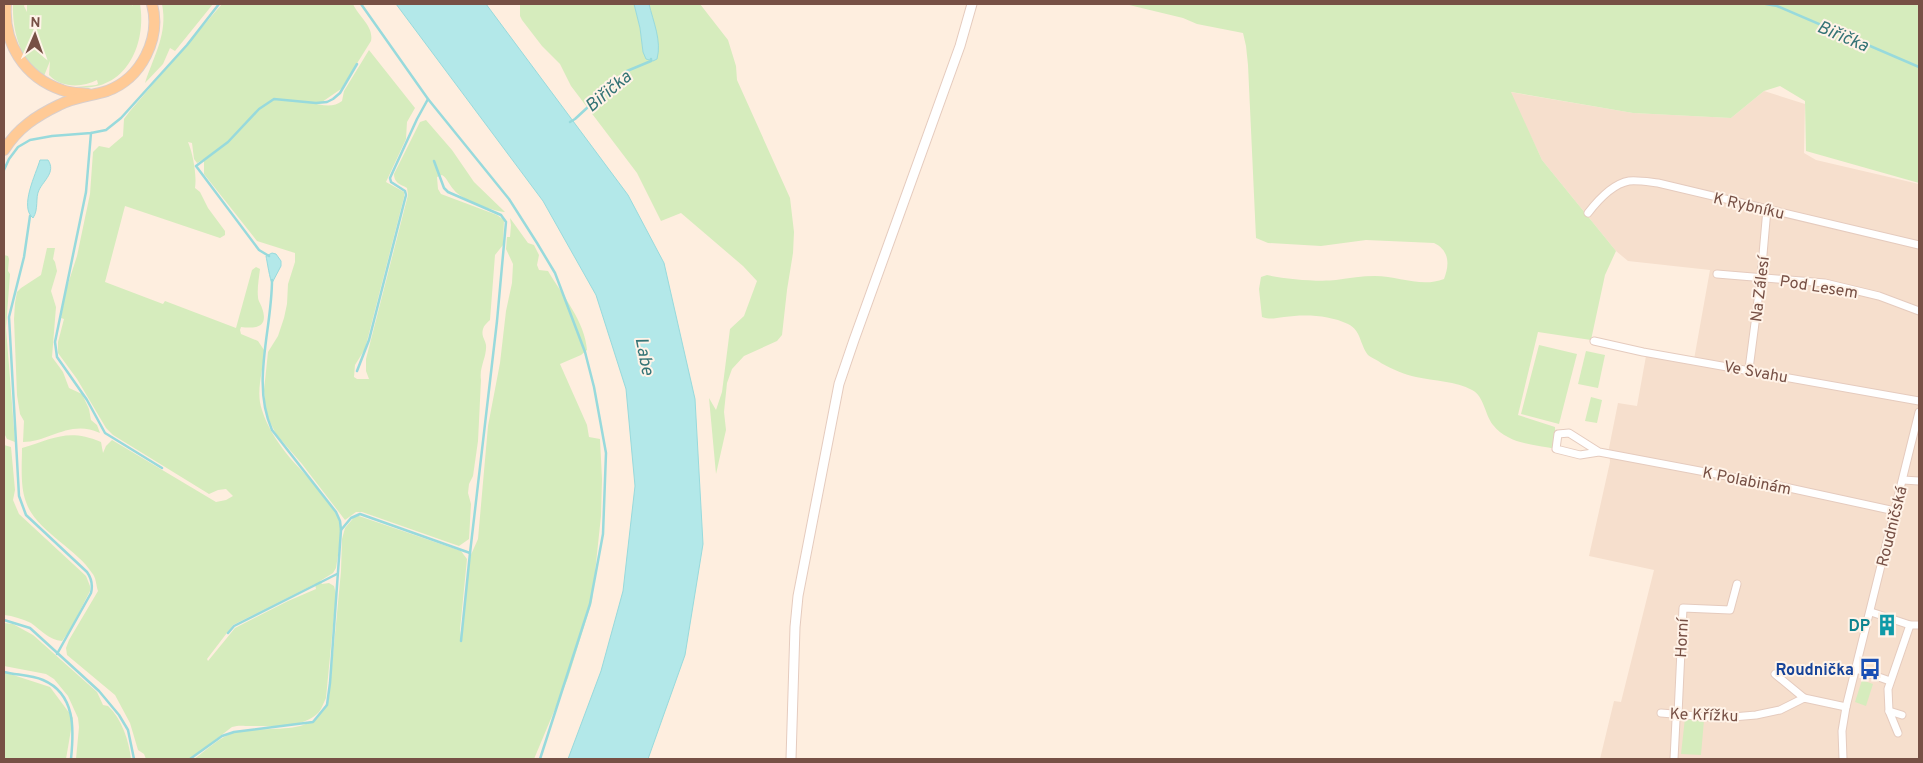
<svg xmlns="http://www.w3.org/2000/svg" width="1923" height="763" font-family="Overpass,sans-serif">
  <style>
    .residential { fill: #f6dfcd }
    .green { fill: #d6ecbd; fill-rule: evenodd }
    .water { fill: #b3e8e9; stroke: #98dadc }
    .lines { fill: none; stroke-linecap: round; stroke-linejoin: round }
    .stream { stroke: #98dadc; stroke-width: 2.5 }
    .minor-casing { stroke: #e5cbbe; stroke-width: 9 }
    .tertiary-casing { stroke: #e5cbbe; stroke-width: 11 }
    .primary-casing { stroke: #d9cecb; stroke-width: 12 }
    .minor { stroke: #fff; stroke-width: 7 }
    .tertiary { stroke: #fff; stroke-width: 9 }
    .primary { stroke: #ffca96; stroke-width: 10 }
    .labels { text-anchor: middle; stroke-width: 4; stroke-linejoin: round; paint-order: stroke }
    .street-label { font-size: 16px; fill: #775045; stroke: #fff3e8 }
    .culture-label { font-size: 16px; font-weight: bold; fill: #0d838f; stroke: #fff3e8; text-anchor: end }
    .transit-label { font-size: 16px; font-weight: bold; fill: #164399; stroke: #fff3e8; text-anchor: end }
    .water-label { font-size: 18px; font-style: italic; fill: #357476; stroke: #fff3e8 }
  </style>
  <rect width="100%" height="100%" fill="#feeedf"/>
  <polygon class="residential" points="1764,91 1805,104 1804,153 1816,160 1919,184 1919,759 1600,759 1614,701 1621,702 1654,570 1589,556 1610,462 1609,448 1618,403 1637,406 1646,356 1693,365 1710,270 1628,261 1616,251 1542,160 1510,92 1633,113 1731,118"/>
  <g class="green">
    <path d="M13,4h12l-1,2 3,6v-8h105l1,2v-2h7c7,41 -15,89 -64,83l20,-2 2,-1 -1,-4c-15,8 -36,8 -48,-5l1,-14 -6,15c-24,-14 -32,-46 -31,-72z"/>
    <path d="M162,4h51l-38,47 -5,-3 -7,16 -18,19c9,-28 23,-49 17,-79z"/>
    <path d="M222,4h131c5,12 21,22 18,37l-30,48 -19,13 -11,1c10,2 23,5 31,-2l2,-10 25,-41 46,58 -8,14 -1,17 -20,43 18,10v5l-39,152 -10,16 -1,12 3,2h12l-3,-8v-12l42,-164 -1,-7c-7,-4 -13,-5 -13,-14l26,-52 6,-2 26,30 22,32 31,30c-13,-1 -43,-12 -51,-22 -5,-5 -6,-11 -12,-15l-5,2 1,12 3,5 56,21 7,5 -1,25 -8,10 -5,65c-3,3 -6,5 -7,9 -2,7 2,10 3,16 1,12 -7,22 -5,35l-3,61 -5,35 -4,8 -1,9 3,11 -2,35 -10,7 -97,-34h-6l-11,8 -43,-56 -26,-30 -10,-20 -2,-24 4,-38 10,-16 6,-18 3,-14 1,-20 7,-22v-9l-38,-12 -53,-67v-13l5,-5 -12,7 -3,-4 -2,-16 -4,-1c5,12 9,33 7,46l5,4 8,16 17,23v4l-5,3 -6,-2 -89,-30 -20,76 58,22 2,-3 71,27 16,-58 4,-3 4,2c-1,9 -3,19 -2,28 0,4 3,7 4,11 7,19 -6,21 -21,19l-1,3 1,4 17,7 6,9c0,20 -9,40 -2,60 5,16 14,30 24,43 13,17 53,52 54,73 1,14 -2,29 -4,42l-3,5 -13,8 2,3 7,-1 5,3 2,8 -10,104c-2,4 -4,10 -7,14 -16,17 -47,14 -68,14 -8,0 -12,-1 -19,1l-42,32h-44l-2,-5 -6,-4 -8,-27 -15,-28 -48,-40 -1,-7 3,-8 29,-49c-2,-6 -2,-14 -6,-18 -15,-24 -57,-43 -66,-71 -6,-16 -4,-37 -4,-54 32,-9 45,-20 79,-6l2,11 3,-7 6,-6 104,62 10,-2 7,-4 -7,-7 -8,1 -9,4 -96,-59 -7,-7 -29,-49 -19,-26v-11l6,-23 -3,-1 5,-28 11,-34 13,-62 3,-42 6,-6 10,2 14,-12 1,-17 6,-8zM315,584l1,5 -28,12 -53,27 -27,33 -1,-2 26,-34z"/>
    <polygon points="520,4 634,4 640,28 643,52 658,42 649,4 700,4 728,40 736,66 737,80 790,198 794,232 793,253 787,290 782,335 777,341 744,356 732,369 727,383 724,412 726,430 716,474 709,398 716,410 722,392 730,329 744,316 757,281 743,266 681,213 661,221 637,173 571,86 560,64 542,46 522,20 520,16"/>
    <path d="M1125,4h794v179l-113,-32 -1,-50 -25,-15 -16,5 -33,27 -98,-5 -122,-21 31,68 74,91 -11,24 -14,65 -53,-8 -20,83 37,12 1,22c-21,-4 -48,-5 -63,-24 -8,-10 -9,-29 -21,-35 -16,-9 -38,-9 -56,-13 -11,-2 -24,-8 -35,-14 -3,-3 -10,-5 -13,-8 -8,-10 -7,-25 -20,-31 -19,-9 -43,-10 -64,-7 -9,1 -13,3 -22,0l-3,-28 2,-12 6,-2c17,4 52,7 69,5 14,-2 26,-4 39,-4 24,0 46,12 69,3 6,-15 5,-29 -10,-36l-68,-3 -45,6 -53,-3 -12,-5 -8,-173 -2,-19 -3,-13 -46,-9 -14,-6z"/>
    <path d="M510,218l18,25 6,2 5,10 -2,10 2,5 9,1c15,25 37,51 39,79l-6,5 -21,9 27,61 2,12 11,2 2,40 -1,37 -9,85 -24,77 -34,81h-340c13,-9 26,-23 42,-27 23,-6 63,2 80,-14 7,-6 9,-13 13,-20l12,-127 1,-32 3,-11 11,-13 105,36 6,8 -7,71 1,8 9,-81 8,-18 10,-113 12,-63 6,-52 6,-28 1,-19 -7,-15 1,-12h3l1,-12z"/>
    <path d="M47,248h8l-2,11 2,3 2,9 -6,20 5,16 -4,50 11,15 6,16 13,6 7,15 2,11 6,5 3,8c-30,-14 -51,9 -77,9l1,-21 -4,-7 -3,-19 -3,-76 1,-16 2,-11 4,-4 20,-13z"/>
    <polygon points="4,255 8,256 9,259 8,271 10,274 6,328 15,442 7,439 4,433"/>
    <polygon points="1539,345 1577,354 1559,424 1521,414"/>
    <polygon points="1586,351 1605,355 1598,388 1578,384"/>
    <polygon points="1591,397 1602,400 1597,423 1585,421"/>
    <path d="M4,445l7,2 4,43 -2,10 6,14 67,62 4,10v5l-20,39 -8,11c-13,-1 -21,-11 -31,-18 -8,-4 -18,-7 -27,-8z"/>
    <path d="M4,623l9,1 20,11 64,57 6,13 5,1c14,13 21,35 23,53h-55l3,-32 -1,-9 -10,-22 -14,-17 -8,-5 -42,-8z"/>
    <polygon points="4,672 50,687 73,718 66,759 4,759"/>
    <polygon points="1862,680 1873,684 1866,706 1855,702"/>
    <polygon points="1685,718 1704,720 1701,755 1681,754"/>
  </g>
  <g class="water">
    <polygon points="396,4 486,4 628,195 664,263 695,399 703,544 685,655 648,759 568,759 601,671 623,591 635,486 626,389 596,295 543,201"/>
    <path d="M634,4h15c4,17 13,37 8,55l-4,2 -7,-2 -3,-7 -3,-24z"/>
    <path d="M40,160h8c8,12 -4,20 -9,30 -4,8 0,19 -6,28 -14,-11 3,-44 7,-58z"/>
    <path d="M272,253l4,1 5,7v5l-9,17c-2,-3 -5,-22 -6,-27z"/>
  </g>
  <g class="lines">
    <g class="stream">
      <polyline points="361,4 428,99 509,199 537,243 555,273 585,352 594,387 606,453 603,534 590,604 540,759"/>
      <polyline points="1766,4 1777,6 1919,67"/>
      <polyline points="570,122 575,119 627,71 651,61 651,59"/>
      <polyline points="91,133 86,192 55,342 57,357 87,400 105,433 162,468"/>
      <polyline points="4,170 9,159 18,147 30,140 52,136 91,133 106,130 121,118 187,45 219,4"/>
      <path d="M30,216l-6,41 -15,60 10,179 7,19 61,57c5,7 6,13 4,21l-34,61"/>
      <polyline points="269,256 259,250 196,166 228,142 259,109 274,99 316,103 327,102 333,99 340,93 357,64"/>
      <polyline points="357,371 369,340 406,195 405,191 391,182 390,178 417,119 428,99"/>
      <polyline points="341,530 351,518 360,514 470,553 497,321 506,222 501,215 448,192 444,188 434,161"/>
      <polyline points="4,620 30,628 99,691 119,715 128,730 134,759"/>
      <polyline points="228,633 234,626 337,574"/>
      <polyline points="461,641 470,553"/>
      <path d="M4,672c12,3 27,3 39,8 33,14 31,50 28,79"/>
      <path d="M190,759l32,-23 12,-4 79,-10 14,-17 3,-22 11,-153 -1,-9 -4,-9 -64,-82c-21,-47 0,-100 0,-150"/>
    </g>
    <g class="minor-casing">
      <g id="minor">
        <path d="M1588,213c10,-13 24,-29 41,-32 9,-1 20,1 29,2l261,62"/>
        <polyline points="1717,274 1825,283 1879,296 1919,311"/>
        <polyline points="1594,341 1643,352 1919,401"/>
        <polyline points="1749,369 1761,277 1767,209"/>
        <polyline points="1599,452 1569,433 1558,434 1556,449 1580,455 1599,452 1780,486 1895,511"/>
        <polyline points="1903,480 1919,481"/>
        <polyline points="1871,612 1910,625 1919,625"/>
        <polyline points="1856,669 1890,681"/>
        <polyline points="1775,674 1804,698"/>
        <polyline points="1889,711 1902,715"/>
        <polyline points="1661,713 1721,718 1756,715 1780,710 1804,698 1846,707"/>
        <polyline points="1678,714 1683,608 1730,610 1737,584"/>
        <polyline points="1898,733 1889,711 1888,689 1910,625"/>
        <polyline points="1674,759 1676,720"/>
        <polyline points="1843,759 1842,731 1846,707 1919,412"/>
      </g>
    </g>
    <g class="tertiary-casing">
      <polyline id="tertiary" points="791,759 795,627 798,596 839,384 854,340 960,46 972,4"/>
    </g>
    <g class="primary-casing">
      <g id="primary">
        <path d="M6,4c-3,39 18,73 56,86 8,3 18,3 26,4"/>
        <path d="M4,150c14,-22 32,-34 55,-45 15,-8 32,-9 48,-14 35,-13 54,-53 45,-87"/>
      </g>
    </g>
    <use href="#minor" class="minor"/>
    <use href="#tertiary" class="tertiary"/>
    <use href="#primary" class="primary"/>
  </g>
  <defs>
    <g id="building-bare" transform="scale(1.725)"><path d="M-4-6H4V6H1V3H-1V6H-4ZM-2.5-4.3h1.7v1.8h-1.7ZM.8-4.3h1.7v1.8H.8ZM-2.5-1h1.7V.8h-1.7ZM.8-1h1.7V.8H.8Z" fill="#0f9aa8" stroke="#fff3e8" stroke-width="2.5" paint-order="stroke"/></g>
    <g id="bus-bare" transform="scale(1.725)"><path d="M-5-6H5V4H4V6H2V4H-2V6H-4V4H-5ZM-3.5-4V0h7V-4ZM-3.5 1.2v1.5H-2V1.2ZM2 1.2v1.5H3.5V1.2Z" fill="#1a4fb4" stroke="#fff3e8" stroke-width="2.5" paint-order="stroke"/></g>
  </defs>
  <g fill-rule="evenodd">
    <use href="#building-bare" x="1887" y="625"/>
    <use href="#bus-bare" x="1870" y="669"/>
  </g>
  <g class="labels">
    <g class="street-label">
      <text transform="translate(1749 205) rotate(13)" y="6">K Rybníku</text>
      <text transform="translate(1819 286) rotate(9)" y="6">Pod Lesem</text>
      <text transform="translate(1759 289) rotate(-83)" y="6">Na Zálesí</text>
      <text transform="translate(1756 371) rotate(10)" y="6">Ve Svahu</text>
      <text transform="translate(1747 480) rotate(11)" y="6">K Polabinám</text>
      <text transform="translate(1891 526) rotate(-76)" y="6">Roudničská</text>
      <text transform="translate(1681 638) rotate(-87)" y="6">Horní</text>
      <text transform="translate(1704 714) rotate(2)" y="6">Ke Křížku</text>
    </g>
    <g class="culture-label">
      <text x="1870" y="631">DP</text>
    </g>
    <g class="transit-label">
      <text x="1854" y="675">Roudnička</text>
    </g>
    <g class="water-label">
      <text transform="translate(1843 36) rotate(23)" y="6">Biřička</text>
      <text transform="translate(608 91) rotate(-40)" y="6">Biřička</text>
      <text transform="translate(645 356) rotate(79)" y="6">Labe</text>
    </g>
  </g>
  <rect width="1923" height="763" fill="none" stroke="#775045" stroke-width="10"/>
  <g transform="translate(35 35) rotate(2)" stroke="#fff3e8" stroke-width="4" paint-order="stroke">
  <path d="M0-4L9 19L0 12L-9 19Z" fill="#775045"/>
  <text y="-8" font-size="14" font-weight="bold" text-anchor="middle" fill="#775045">N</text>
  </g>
</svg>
